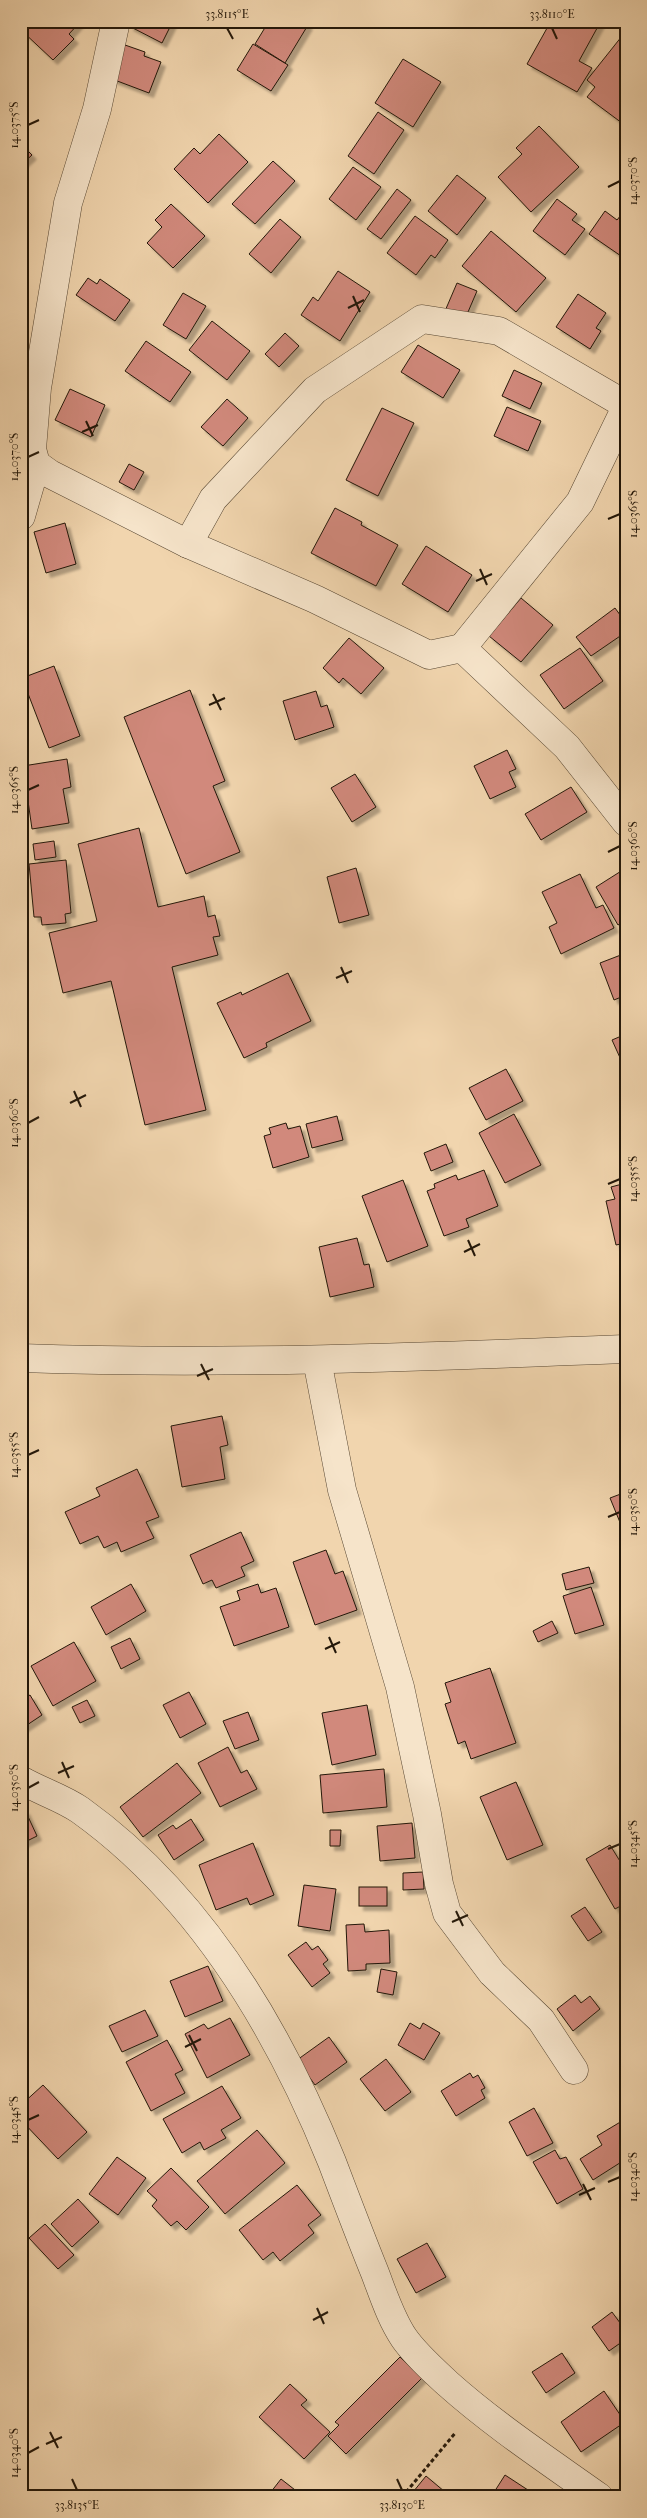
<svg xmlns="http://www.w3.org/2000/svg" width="647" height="2518" font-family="'IM FELL French Canon',serif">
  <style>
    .building { fill: #d1897c; stroke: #231709; filter: url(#shadow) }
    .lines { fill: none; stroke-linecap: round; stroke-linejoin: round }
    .minor-casing { stroke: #564632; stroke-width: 29 }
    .tertiary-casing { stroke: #564632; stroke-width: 29 }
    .path { stroke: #231709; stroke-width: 3; stroke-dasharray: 4 2.5; stroke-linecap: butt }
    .minor { stroke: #f6e4ca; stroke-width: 28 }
    .tertiary { stroke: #f6e4ca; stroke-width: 28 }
    .ticks { fill: none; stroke: #231709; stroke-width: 2 }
    .neatline { fill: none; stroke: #231709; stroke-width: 2 }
    .ticks-label { font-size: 12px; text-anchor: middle; fill: #231709 }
  </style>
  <defs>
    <filter id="shadow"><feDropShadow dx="4.5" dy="4.5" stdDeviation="1" flood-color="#0004"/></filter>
  </defs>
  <rect width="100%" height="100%" fill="#f1d5ae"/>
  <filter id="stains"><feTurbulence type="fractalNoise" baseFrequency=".004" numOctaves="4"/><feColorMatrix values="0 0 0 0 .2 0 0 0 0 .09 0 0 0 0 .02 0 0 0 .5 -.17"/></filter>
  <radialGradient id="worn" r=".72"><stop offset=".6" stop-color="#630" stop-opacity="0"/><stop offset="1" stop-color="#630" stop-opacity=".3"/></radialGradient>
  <g class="building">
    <polygon points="24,21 81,21 69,34 74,39 53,60 21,30 21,25"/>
    <polygon points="131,21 169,21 172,23 162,43 129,26"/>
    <polygon points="269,21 303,21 308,25 285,63 255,44"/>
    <polygon points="551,21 601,21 579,61 592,68 577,92 527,64"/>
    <polygon points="622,36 626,39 626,126 587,97 595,87 587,80"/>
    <polygon points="253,44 288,65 271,91 237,70"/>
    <polygon points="125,45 145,52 144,56 161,62 149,93 112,79"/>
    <polygon points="403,59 441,82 413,127 375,103"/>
    <polygon points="378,112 404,130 374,174 348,156"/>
    <polygon points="539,126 579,167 531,212 498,177 522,154 516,148"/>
    <polygon points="219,134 248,162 208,203 174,169 194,148 200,154"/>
    <polygon points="21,144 32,155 21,165"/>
    <polygon points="273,161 295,181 255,224 232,204"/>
    <polygon points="353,167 381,187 356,220 329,199"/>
    <polygon points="457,175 486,198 457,235 428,211"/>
    <polygon points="397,189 411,200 381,239 367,229"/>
    <polygon points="557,199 577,214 572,220 585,229 565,255 533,231"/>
    <polygon points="171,204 205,236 173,268 147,243 162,227 155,220"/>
    <polygon points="605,211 617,220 621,215 626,219 626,250 621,256 589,234"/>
    <polygon points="415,216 448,240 435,258 431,255 416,275 387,253"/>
    <polygon points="280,219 301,237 271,273 249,254"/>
    <polygon points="491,231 546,278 516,312 462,266"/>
    <polygon points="338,271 370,292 340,341 301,315 313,297 318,301"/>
    <polygon points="88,278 97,284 100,279 130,300 115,321 76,295"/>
    <polygon points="457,283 477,291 465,319 445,311"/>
    <polygon points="183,293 206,306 186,339 163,325"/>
    <polygon points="578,294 606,313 596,328 601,331 590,349 556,327"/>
    <polygon points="212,321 250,351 227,380 189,350"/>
    <polygon points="285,333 299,346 279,367 265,354"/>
    <polygon points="146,341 191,372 170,402 125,371"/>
    <polygon points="418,345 460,370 443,398 401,372"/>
    <polygon points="514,370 542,383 530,409 502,396"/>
    <polygon points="70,389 105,405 91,437 55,420"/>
    <polygon points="227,399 248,418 223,446 201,427"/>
    <polygon points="507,407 541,421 528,451 494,436"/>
    <polygon points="382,408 414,423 378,496 346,480"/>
    <polygon points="129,464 144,472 134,490 119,482"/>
    <polygon points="335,508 362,522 361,525 398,545 376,586 311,553"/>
    <polygon points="65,523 76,564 46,573 34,532"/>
    <polygon points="426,546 472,575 448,612 402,584"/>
    <polygon points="521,598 553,625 521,662 489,636"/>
    <polygon points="615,608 626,623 626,632 591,656 576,637"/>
    <polygon points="349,638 384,668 361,694 343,678 339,683 323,668"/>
    <polygon points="580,648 603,681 564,709 540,675"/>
    <polygon points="54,666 80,736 49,748 22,678"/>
    <polygon points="190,690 225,781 213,786 240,852 186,874 124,717"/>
    <polygon points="316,691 321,707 327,705 334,727 295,740 283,701"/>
    <polygon points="507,750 516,769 509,772 516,787 490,799 474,766"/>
    <polygon points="67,759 71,787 63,789 69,823 32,829 23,766"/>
    <polygon points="355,774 376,807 352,822 331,788"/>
    <polygon points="571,787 587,812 541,840 525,814"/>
    <polygon points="139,828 158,907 204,896 208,917 215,915 220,936 213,937 218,955 172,967 206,1110 145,1125 111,981 63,993 49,933 97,921 78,844"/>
    <polygon points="54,841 56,857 35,860 33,844"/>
    <polygon points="66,860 71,913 65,914 66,923 42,925 41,917 34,917 29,864"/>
    <polygon points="356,868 369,915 339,923 327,877"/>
    <polygon points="626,868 626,920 618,925 596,887"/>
    <polygon points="580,874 596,908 603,905 614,928 561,954 549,927 557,923 542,892"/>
    <polygon points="626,953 626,995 614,1000 600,963"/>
    <polygon points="288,973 311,1021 266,1043 267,1047 244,1058 217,1003 241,992 242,995"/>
    <polygon points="626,1034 626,1071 612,1040"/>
    <polygon points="506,1069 523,1101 486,1120 469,1088"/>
    <polygon points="514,1114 541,1165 505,1183 479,1133"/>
    <polygon points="337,1116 343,1140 312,1148 306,1124"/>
    <polygon points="286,1123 288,1129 300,1126 309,1157 273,1168 264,1136 271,1134 269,1128"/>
    <polygon points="446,1144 453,1162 431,1171 424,1153"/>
    <polygon points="484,1170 498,1206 466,1219 469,1227 444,1236 427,1191 435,1188 434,1184 456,1175 458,1180"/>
    <polygon points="403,1180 428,1246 387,1262 362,1196"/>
    <polygon points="626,1183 626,1247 625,1243 616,1245 606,1201 615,1199 611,1187"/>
    <polygon points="357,1238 364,1265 369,1264 374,1287 330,1297 319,1247"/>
    <polygon points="222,1416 228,1445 220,1447 225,1479 182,1487 171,1426"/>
    <polygon points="137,1469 159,1517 146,1522 154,1538 121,1552 117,1542 104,1548 98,1536 80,1544 65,1512 100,1496 96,1488"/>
    <polygon points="626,1492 626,1537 610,1498"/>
    <polygon points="241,1532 254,1561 241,1567 245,1576 216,1588 212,1580 203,1584 190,1555"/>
    <polygon points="326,1550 335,1574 343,1571 357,1610 315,1625 293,1562"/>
    <polygon points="589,1567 594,1583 566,1590 562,1574"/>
    <polygon points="131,1584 146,1611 106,1635 91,1607"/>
    <polygon points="258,1584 261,1593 276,1588 289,1627 234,1646 220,1607 240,1600 237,1591"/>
    <polygon points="591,1587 604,1625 575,1634 563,1596"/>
    <polygon points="552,1621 558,1633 538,1642 533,1631"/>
    <polygon points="130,1638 140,1659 121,1669 111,1647"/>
    <polygon points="74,1642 96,1681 53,1706 31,1666"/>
    <polygon points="490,1668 516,1743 471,1759 465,1741 458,1744 445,1704 451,1702 445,1683"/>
    <polygon points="21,1692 25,1698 30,1695 42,1715 21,1729"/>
    <polygon points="189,1692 206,1724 180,1738 163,1705"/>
    <polygon points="87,1700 95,1716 80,1723 72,1707"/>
    <polygon points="367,1705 376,1755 332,1765 322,1713"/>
    <polygon points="248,1712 259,1740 235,1749 223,1721"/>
    <polygon points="228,1747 241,1773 247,1770 257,1789 220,1807 198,1763"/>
    <polygon points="177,1763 201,1793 143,1837 120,1807"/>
    <polygon points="384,1769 387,1807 323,1813 320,1775"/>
    <polygon points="516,1782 543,1845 507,1860 480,1797"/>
    <polygon points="25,1810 37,1836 21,1844 21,1812"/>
    <polygon points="191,1819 204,1840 174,1860 158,1835 173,1825 176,1829"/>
    <polygon points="412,1823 415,1858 380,1861 377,1826"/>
    <polygon points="330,1830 341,1830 340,1846 330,1846"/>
    <polygon points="253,1843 274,1895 250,1905 247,1898 216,1910 199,1865"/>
    <polygon points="610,1845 626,1871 626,1903 615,1909 586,1859"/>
    <polygon points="423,1872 424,1889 403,1890 403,1873"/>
    <polygon points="304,1885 336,1889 330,1931 298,1926"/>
    <rect x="359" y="1887" width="28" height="19"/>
    <polygon points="585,1907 602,1932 588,1941 571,1916"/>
    <polygon points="364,1924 365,1932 389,1930 390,1963 366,1964 366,1970 348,1971 346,1925"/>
    <polygon points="306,1942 312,1950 318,1946 328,1960 323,1964 330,1973 312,1987 288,1955"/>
    <polygon points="208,1966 223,2001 185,2017 170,1981"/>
    <polygon points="381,1969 397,1972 393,1995 377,1992"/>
    <polygon points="575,1995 581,2003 590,1996 600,2009 573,2031 557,2009"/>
    <polygon points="145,2010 158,2036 122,2052 109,2026"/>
    <polygon points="230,2018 250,2055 207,2078 185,2034 204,2024 208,2029"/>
    <polygon points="410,2023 420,2029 423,2023 440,2033 424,2060 398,2045"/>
    <polygon points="329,2037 347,2062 315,2085 297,2060"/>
    <polygon points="167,2040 183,2070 175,2074 185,2093 151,2111 126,2062"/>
    <polygon points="386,2059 411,2092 385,2111 360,2079"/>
    <polygon points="470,2073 473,2078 478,2075 485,2088 481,2090 485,2098 456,2116 441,2091"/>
    <polygon points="43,2085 87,2132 58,2159 21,2120 21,2105"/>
    <polygon points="222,2086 241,2118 221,2130 226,2138 204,2150 200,2142 182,2153 163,2119"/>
    <polygon points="534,2108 553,2143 527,2156 509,2122"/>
    <polygon points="622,2121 626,2127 626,2159 593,2180 580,2159 602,2145 597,2136"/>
    <polygon points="257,2130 285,2163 225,2214 197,2181"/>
    <polygon points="555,2150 560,2159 566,2157 583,2189 557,2204 533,2162"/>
    <polygon points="117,2157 146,2178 118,2215 89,2194"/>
    <polygon points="171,2168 209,2207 186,2230 177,2221 171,2226 152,2206 157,2200 147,2191"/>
    <polygon points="297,2185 321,2215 308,2225 314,2233 280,2261 273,2252 263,2260 239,2230"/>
    <polygon points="78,2199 99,2222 72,2247 51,2224"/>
    <polygon points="45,2224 74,2255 58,2269 29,2238"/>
    <polygon points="427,2243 446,2277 416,2293 397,2259"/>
    <polygon points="612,2312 626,2331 626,2339 609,2351 592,2327"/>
    <polygon points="562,2353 575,2373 546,2393 532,2372"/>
    <polygon points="400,2357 422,2378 346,2454 328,2436 339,2425 335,2422"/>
    <polygon points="290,2384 307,2400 301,2405 330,2432 304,2459 259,2417"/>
    <polygon points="604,2391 625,2422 581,2452 561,2422"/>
    <polygon points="505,2475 531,2492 528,2497 491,2497"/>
    <polygon points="426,2476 451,2497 409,2497"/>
    <polygon points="281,2479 304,2497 267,2497"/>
  </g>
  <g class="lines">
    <g class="minor-casing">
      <g id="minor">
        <polyline points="116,21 97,109 68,203 37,388 32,449 36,464 50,474 188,544 315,599 429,655 462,648 567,747 626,822"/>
        <polyline points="21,516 36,464"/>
        <polyline points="188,544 213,499 315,390 422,319 499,331 626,405"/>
        <polyline points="462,648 580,502 626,407"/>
        <polyline points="317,1360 342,1490 400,1687 427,1814 439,1884 447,1913 492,1973 541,2020 574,2070"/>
        <path d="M21,1780c19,11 42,18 59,30 120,86 198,218 252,352 14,37 28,74 43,111 8,21 16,46 29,65 11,16 28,31 43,45 47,42 100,77 152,114"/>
      </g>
    </g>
    <g class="tertiary-casing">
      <path id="tertiary" d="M21,1358c202,7 403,-1 605,-9"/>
    </g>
    <polyline class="path" points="402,2497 456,2432"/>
    <use href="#minor" class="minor"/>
    <use href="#tertiary" class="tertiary"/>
  </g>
  <path class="ticks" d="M227,28l6,11M552,28l5,11M28,125l11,-5M608,187l12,-6M353,296l7,16M348,308l16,-8M86,421l7,15M82,432l16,-7M28,457l11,-5M608,519l12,-5M480,569l7,16M476,581l16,-7M213,694l8,16M209,705l16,-7M28,790l11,-5M608,852l12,-6M341,967l7,16M336,978l16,-7M74,1091l7,16M70,1103l16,-8M28,1123l11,-6M608,1184l12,-5M468,1240l7,16M464,1252l16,-8M201,1364l8,16M197,1376l16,-7M28,1455l11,-5M608,1517l12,-5M329,1637l7,16M325,1649l15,-7M62,1762l7,16M58,1773l16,-7M28,1788l11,-6M608,1849l12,-5M456,1911l7,15M452,1922l16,-7M189,2035l8,16M185,2047l16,-8M28,2120l11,-5M608,2182l12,-5M583,2184l8,16M579,2195l16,-7M317,2308l7,16M313,2320l15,-8M50,2432l8,16M46,2444l16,-7M28,2453l11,-6M72,2479l5,11M397,2479l5,11"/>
  <rect width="647" height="2518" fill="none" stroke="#f1d5ae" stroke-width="55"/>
  <rect x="28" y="28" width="592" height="2462" class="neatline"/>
  <g class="ticks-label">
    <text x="227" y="18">33.8115°E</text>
    <text x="552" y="18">33.8110°E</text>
    <text transform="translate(14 125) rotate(-90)" y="4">14.0375°S</text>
    <text transform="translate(633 181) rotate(-90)" y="4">14.0370°S</text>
    <text transform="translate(14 457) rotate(-90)" y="4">14.0370°S</text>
    <text transform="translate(633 514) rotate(-90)" y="4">14.0365°S</text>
    <text transform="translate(14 790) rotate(-90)" y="4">14.0365°S</text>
    <text transform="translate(633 846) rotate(-90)" y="4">14.0360°S</text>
    <text transform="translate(14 1123) rotate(-90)" y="4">14.0360°S</text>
    <text transform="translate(633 1179) rotate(-90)" y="4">14.0355°S</text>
    <text transform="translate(14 1455) rotate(-90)" y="4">14.0355°S</text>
    <text transform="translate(633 1512) rotate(-90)" y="4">14.0350°S</text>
    <text transform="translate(14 1788) rotate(-90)" y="4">14.0350°S</text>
    <text transform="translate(633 1844) rotate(-90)" y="4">14.0345°S</text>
    <text transform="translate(14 2120) rotate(-90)" y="4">14.0345°S</text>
    <text transform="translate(633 2177) rotate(-90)" y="4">14.0340°S</text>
    <text transform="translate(14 2453) rotate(-90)" y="4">14.0340°S</text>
    <text x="77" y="2509">33.8135°E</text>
    <text x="402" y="2509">33.8130°E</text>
  </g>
  <rect width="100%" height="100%" filter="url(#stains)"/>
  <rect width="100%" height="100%" fill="url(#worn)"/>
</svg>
